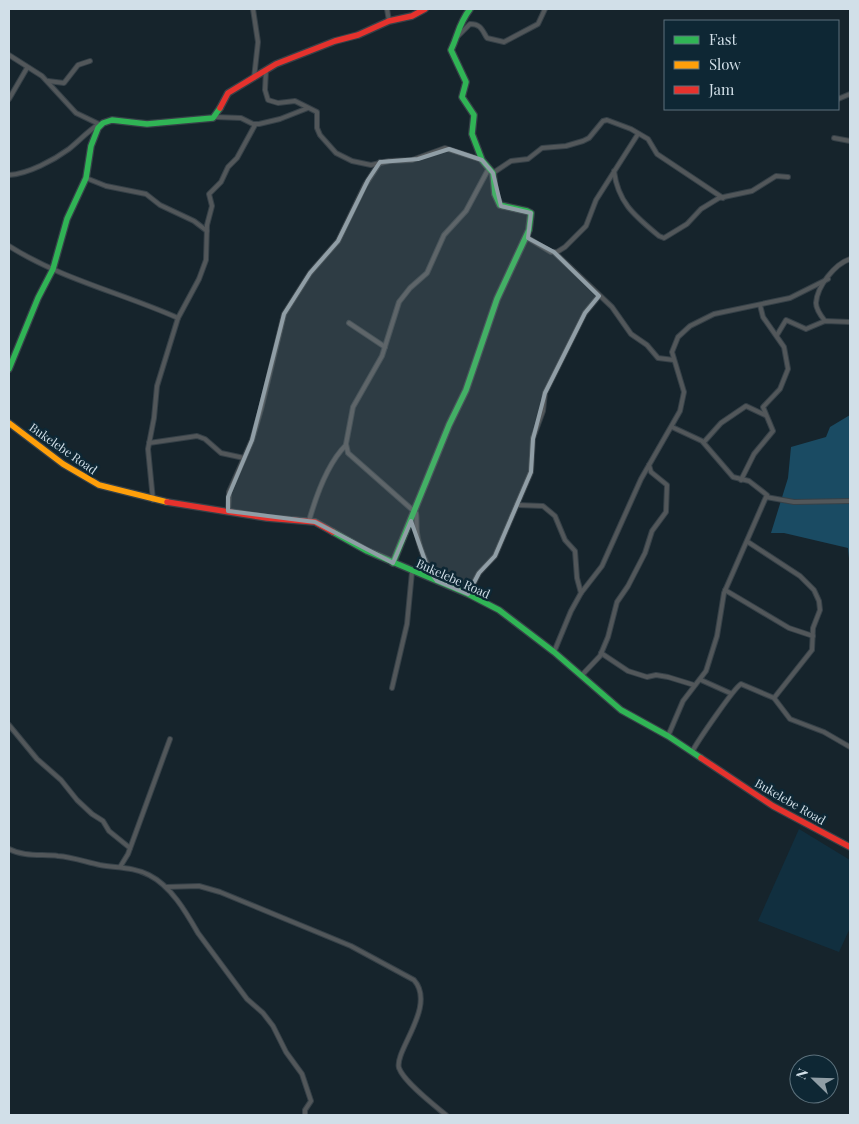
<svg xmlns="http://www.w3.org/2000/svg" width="859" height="1124" font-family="'Playfair Display',serif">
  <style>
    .built { fill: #112f3f }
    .forest { fill: #1a4b63 }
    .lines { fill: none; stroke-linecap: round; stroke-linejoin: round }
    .street-casing { stroke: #364148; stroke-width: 6 }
    .fast-casing { stroke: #364148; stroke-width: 8 }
    .slow-casing { stroke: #364148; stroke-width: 8 }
    .jam-casing { stroke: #364148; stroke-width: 8 }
    .street { stroke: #52575a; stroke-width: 4 }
    .fast { stroke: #30b455; stroke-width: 5.5 }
    .slow { stroke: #ff9f0a; stroke-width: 5.5 }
    .jam { stroke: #e5322d; stroke-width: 5.5 }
    .marked { fill: #909ea6; fill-opacity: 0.2; stroke: #909ea6; stroke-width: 4; stroke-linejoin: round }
    .labels { text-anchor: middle; stroke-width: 5; stroke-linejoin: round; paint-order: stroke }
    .street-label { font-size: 12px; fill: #d1dfe8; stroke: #0e2734 }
  </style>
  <rect width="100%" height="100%" fill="#16242c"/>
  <polygon class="built" points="799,829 850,860 850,928 839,952 758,921"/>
  <polygon class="forest" points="850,415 850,569 848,548 784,533 771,533 788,478 791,447 826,437 830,427"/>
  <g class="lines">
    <g class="street-casing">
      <g id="street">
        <polyline points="253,9 258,42 254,78"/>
        <polyline points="387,9 389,21"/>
        <path d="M458,36l12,-12c11,0 12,6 17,14l17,4 34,-18 7,-15"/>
        <polyline points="9,55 42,76 76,113 101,125"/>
        <polyline points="266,70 265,90 268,100 278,103 295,101 317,112 317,128 320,135 336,153 352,161 371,165 389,161 412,160 445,148 482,160"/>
        <polyline points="48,81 64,83 78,65 90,61"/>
        <polyline points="9,99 27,68"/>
        <polyline points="838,99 850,94"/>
        <polyline points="215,117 241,118 253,124 259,124 280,119 308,108"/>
        <polyline points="834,138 850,141"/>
        <path d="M614,171c4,32 21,45 45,65l5,2 23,-14 14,-15 18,-11 33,-7 24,-15 12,1"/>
        <polyline points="493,173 511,161 528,159 542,148 566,146 583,141 589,138 603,121 607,120 631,129 648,139 657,154 723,198"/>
        <path d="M9,175c19,-1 45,-15 60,-26 11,-9 19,-18 30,-25"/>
        <polyline points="86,178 106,186 146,194 160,205 194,221 207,231"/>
        <polyline points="528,238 551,252 557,252 565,247 586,226 596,200 638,134"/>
        <path d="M9,246c52,33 113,47 169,72"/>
        <polyline points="554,252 612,307 631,334 647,345 658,358 674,360"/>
        <path d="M825,321c-4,-5 -9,-12 -9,-18 1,-17 19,-39 34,-44"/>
        <polyline points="349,323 385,347"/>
        <polyline points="777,335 786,320 806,329 825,321 850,322"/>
        <polyline points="672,427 702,441 733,477 749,481 767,495"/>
        <polyline points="704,442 721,423 746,406 765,415"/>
        <polyline points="149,443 197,436 205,439 221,453 244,458"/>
        <polyline points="741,480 754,454 773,431 763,407 780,389 788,369 784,347 763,317 760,305"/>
        <polyline points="153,500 148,449 154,418 157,386 178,318 199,279 206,260 207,225 212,206 209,194 221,182 228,167 237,158 255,125"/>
        <polyline points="517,505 543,506 555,516 565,540 575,551 577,578 581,593"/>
        <polyline points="228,511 229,492 252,440 261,409 284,314 310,273 338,241 365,185 380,162"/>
        <path d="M309,521c7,-25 18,-57 37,-76"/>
        <polyline points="748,542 800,576 814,590 819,601 820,610 813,628 812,650 774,698"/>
        <path d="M435,579c-7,-12 -16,-31 -18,-46 -1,-7 0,-14 -1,-20l-68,-60 -2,-9 7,-37 29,-51 17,-54 11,-14 17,-15 17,-38 22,-24 23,-43"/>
        <polyline points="725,590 789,628 813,636"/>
        <polyline points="468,594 479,573 495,556 531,472 533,438 543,411 545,393 585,313 599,296"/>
        <polyline points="554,652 571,611 581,593 602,566 641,479 680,411 684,392 672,352 678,337 690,326 714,314 790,298 828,279"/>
        <polyline points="601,653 628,671 647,677 656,675 668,677 694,685"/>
        <polyline points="582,675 600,656 608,637 617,602 628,586 645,553 652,531 666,512 667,485 651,472 649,465"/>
        <polyline points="701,680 730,693"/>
        <polyline points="392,688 407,624 412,572"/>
        <polyline points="9,725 37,759 61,780 77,800 92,814 103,821 109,831 130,848"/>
        <polyline points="668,736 683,701 706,671 717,636 724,593 766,497 794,502 850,501"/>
        <path d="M692,752c5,-10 42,-64 49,-68l33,14 16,21 34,13 26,15"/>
        <path d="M9,849c15,8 33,5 49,7 14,1 28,6 42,9 16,3 34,2 49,10 22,11 37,37 49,58l49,66 16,14 10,13 13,26 16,22 9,27 -6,9v5"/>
        <polyline points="120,867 128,854 170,739"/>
        <path d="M166,887l33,-1 21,6 131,54 63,34c23,26 -20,71 -15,88 5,14 35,37 47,47"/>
      </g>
    </g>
    <g class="fast-casing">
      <g id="fast">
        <polyline points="9,369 38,298 53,269 67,219 86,178 91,146 98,128 103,123 112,120 147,124 213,118 220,108"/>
        <polyline points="333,532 367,551 468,594 499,610 554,652 621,710 668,736 701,758"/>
        <path d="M393,563l56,-138 17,-35 31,-91 32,-69 2,-17 -4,-2 -27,-6 -5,-11 -2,-21 -11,-13 -10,-26 2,-19 -12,-18 4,-15 -15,-32c8,-17 7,-25 19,-41"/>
      </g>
    </g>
    <g class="slow-casing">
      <polyline id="slow" points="9,423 63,464 99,485 167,502"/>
    </g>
    <g class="jam-casing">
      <g id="jam">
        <polyline points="220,108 228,93 276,64 335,41 358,35 389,21 412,16 425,9"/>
        <polyline points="167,502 267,518 315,522 333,532"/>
        <polyline points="701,758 773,806 850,847"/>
      </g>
    </g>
    <use href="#street" class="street"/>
    <use href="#fast" class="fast"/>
    <use href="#slow" class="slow"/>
    <use href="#jam" class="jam"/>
  </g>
  <path class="marked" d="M449,149l33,11 11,13 8,33 30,7 -3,25 26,14 45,44 -14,17 -40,80 -12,46 -2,33 -36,84 -16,17 -11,21 -31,-13 -9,-12 -17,-48 -18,42 -78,-41 -87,-11v-14l24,-57 32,-126 26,-41 28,-32 30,-61 12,-18 38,-3z"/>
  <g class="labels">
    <g class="street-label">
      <text transform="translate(63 449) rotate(35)" y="4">Bukelebe Road</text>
      <text transform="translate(453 579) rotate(24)" y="4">Bukelebe Road</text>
      <text transform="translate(790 802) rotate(30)" y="4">Bukelebe Road</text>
    </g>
  </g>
  <rect width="859" height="1124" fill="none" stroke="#d1dfe8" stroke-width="20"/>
  <rect x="664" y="20" width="175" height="90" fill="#0e2734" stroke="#5c717c"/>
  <rect x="674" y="36" width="25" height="8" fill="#30b455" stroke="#5c717c"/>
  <text x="709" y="45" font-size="15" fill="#d1dfe8">Fast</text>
  <rect x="674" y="61" width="25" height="8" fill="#ff9f0a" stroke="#5c717c"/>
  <text x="709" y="70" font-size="15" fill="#d1dfe8">Slow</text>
  <rect x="674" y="86" width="25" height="8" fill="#e5322d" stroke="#5c717c"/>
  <text x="709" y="95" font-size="15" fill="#d1dfe8">Jam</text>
  <g transform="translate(814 1079) rotate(293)"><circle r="24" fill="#0e2734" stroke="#5c717c"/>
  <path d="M0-4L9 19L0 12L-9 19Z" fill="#909ea6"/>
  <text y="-8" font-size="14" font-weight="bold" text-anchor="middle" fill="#d1dfe8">N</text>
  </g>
</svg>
